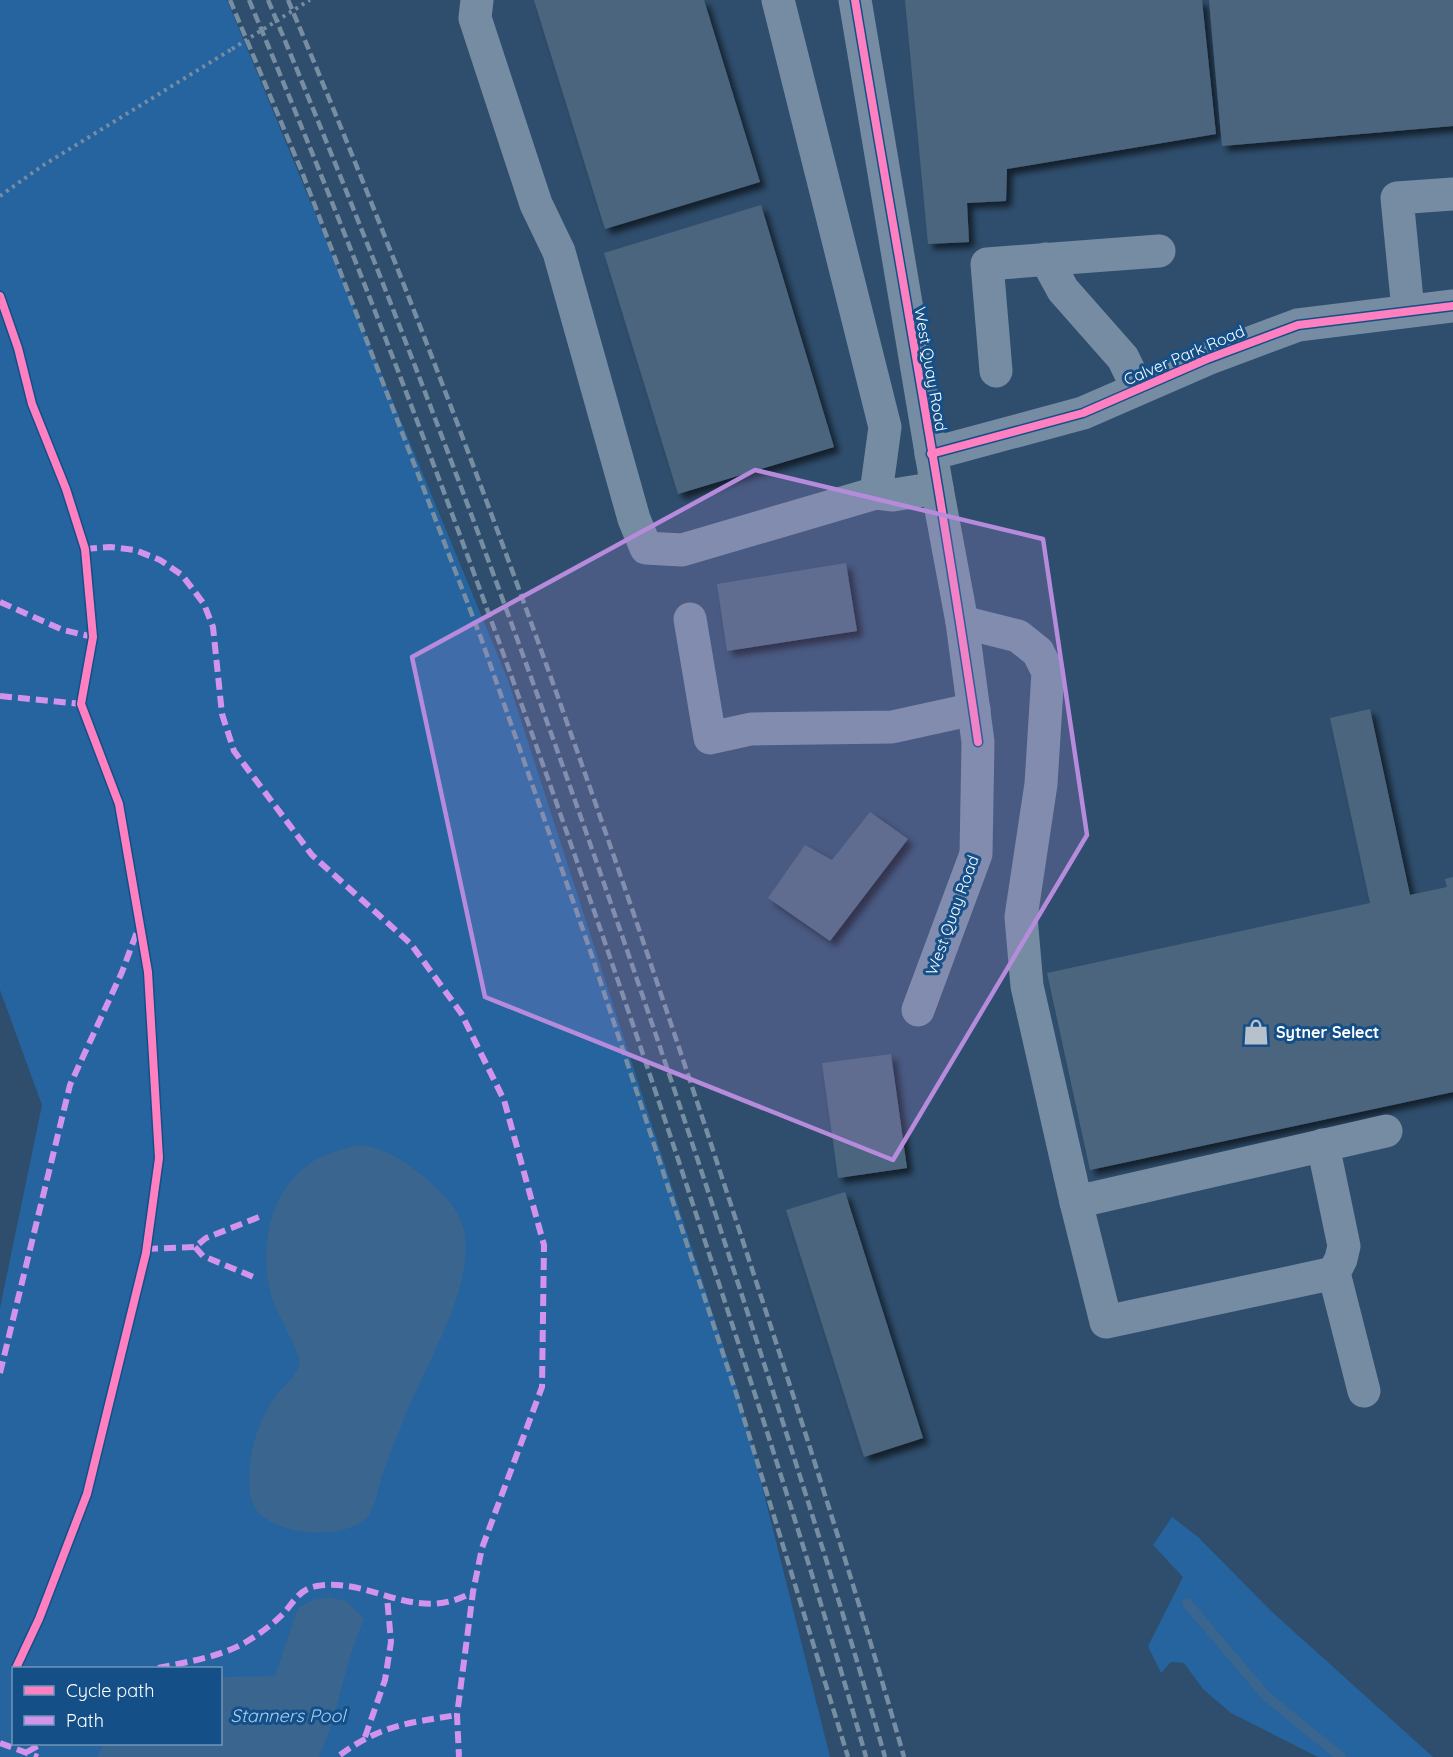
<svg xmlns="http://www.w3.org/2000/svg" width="1453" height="1757" font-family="Quicksand,sans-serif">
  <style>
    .green { fill: #25649e; fill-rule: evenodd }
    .water { fill: #3a658e }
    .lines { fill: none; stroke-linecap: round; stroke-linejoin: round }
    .stream { stroke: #3a658e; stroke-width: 10 }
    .building { fill: #4c657e; filter: url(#shadow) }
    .path { stroke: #768ca3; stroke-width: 4; stroke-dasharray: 3 4.5; stroke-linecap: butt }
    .minor { stroke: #768ca3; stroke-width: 33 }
    .rail { stroke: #778ea2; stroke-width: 4.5; stroke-dasharray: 10 4.5; stroke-linecap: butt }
    .path-bridge { stroke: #768ca3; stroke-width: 4; stroke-dasharray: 3 4.5; stroke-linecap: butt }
    .quiet { stroke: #d193ec; stroke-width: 6; stroke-dasharray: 12 6; stroke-linecap: butt }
    .cycleway-casing { stroke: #144f88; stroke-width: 11 }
    .cycleway { stroke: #ff80c0; stroke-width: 8 }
    .marked { fill: #b68bdc; fill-opacity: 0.2; stroke: #b68bdc; stroke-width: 4.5; stroke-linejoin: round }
    .labels { text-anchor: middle; stroke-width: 6; stroke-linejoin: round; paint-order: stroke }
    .street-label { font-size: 16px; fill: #fff; stroke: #144f88 }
    .poi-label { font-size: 16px; font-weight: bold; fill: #fff; stroke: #144f88; text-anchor: start }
    .water-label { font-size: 18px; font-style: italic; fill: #a6d1f7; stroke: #144f88 }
  </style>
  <defs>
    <filter id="shadow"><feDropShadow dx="5.5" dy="5.5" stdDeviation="3" flood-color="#0009"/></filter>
  </defs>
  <rect width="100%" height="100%" fill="#2f4e6d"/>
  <g class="green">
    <path d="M0,0h227l281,680 231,714 91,363h-830v-449l42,-203 -42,-115zM14,1668h206v76h-206z"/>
    <polygon points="1172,1517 1198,1537 1271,1611 1433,1757 1318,1757 1231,1713 1203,1689 1184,1663 1171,1662 1161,1673 1148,1646 1183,1577 1153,1545"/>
  </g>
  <g class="water">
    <path d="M356,1145c27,1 47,15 68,32 16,13 33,29 39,49 15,56 -36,136 -57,188 -8,20 -16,39 -23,59 -5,13 -6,32 -15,43 -21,26 -98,21 -114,-10 -7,-14 -5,-34 -3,-49 2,-19 13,-44 23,-59 9,-12 23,-22 26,-36 -7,-23 -20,-42 -28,-64 -14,-45 -4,-106 37,-134 13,-10 31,-14 47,-19z"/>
    <path d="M329,1597l17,4 18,18c-20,45 -25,94 -45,138h-222l6,-13h117l1,-67 54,-1 23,-68 15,-8z"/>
  </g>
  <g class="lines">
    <polyline class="stream" points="1187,1603 1266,1696 1341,1757"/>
  </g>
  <g class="building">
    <polygon points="534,0 704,0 760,182 605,229"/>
    <polygon points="905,0 1202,0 1216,134 1007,169 1006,201 967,203 969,242 928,244"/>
    <polygon points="1209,0 1453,0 1453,126 1222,146"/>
    <polygon points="761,205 834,447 678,494 604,253"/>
    <polygon points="846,563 857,631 727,651 717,584"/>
    <polygon points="1370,709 1410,895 1447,887 1445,879 1453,877 1453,1092 1090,1170 1047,973 1370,903 1330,718"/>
    <polygon points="870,812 908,839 830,941 768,898 805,845 832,860"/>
    <polygon points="891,1054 907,1168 838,1178 822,1063"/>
    <polygon points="845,1192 923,1438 864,1457 786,1210"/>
  </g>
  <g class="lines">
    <g class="path">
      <polyline points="308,1 310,0"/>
      <polyline points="0,196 42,166 232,49"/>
    </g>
    <g class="minor">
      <polyline points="477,0 475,18 536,204 559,252 634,519 646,548 682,550 876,493 885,427 778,0"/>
      <polyline points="855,0 937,488 962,622 978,742 976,854 918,1010"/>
      <polyline points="1046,259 1063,290 1123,358 1138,389"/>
      <polyline points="1408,310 1397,198 1453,194"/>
      <polyline points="996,371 987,264 1159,251"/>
      <polyline points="931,454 1083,413 1207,359 1298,325 1453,306"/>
      <polyline points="876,493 893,495 937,488"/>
      <polyline points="690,619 710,738 751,729 892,727 974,709"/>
      <polyline points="962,622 1018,636 1038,652 1048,672 1041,784 1021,917 1027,986 1076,1202 1386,1131"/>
      <polyline points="1323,1145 1344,1246 1341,1259 1334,1273 1364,1391"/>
      <polyline points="1076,1202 1106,1322 1334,1273"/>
    </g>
    <g class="rail">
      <polyline points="230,0 302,172 481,638 589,947 737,1396 848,1757"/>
      <path d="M249,0c160,380 299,768 429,1159 65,198 131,397 188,598"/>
      <path d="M268,0c163,389 306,785 438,1185 62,190 124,380 179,572"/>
      <path d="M288,0c158,374 295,756 422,1141 67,204 135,409 194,616"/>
    </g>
    <polyline class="path-bridge" points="232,49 308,1"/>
    <g class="quiet">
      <polyline points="85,549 110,547 135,550 160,560 182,575 204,604 213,627 222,714 234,751 312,855 411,944 461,1013 504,1100 544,1245 542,1387 482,1548 473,1592 457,1715 459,1757"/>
      <polyline points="0,602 63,630 93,637"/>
      <polyline points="0,696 81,704"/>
      <polyline points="195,1247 203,1256 256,1278"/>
      <polyline points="146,1249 195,1247 206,1238 264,1215"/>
      <polyline points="0,1373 70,1085 122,972 138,929"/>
      <path d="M158,1668c29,-6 62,-11 88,-26 12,-7 27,-18 37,-28 11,-12 16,-25 34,-28 57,-9 97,39 156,6"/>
      <polyline points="365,1737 385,1680 391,1642 387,1597"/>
      <polyline points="0,1743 38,1757"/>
      <polyline points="27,1752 41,1744"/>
      <path d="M340,1755c41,-30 68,-32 117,-40"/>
    </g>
    <g class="cycleway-casing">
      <g id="cycleway">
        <path d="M855,0c41,247 87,494 123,742"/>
        <polyline points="0,296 18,348 32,404 66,489 85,549 93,637 81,704 119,804 148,972 159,1158 146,1253 87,1494 39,1619 16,1668"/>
        <polyline points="931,454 1083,413 1207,359 1298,325 1453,306"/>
      </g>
    </g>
    <use href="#cycleway" class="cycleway"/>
  </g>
  <path class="marked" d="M755,470l288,69 44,296 -194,325 -408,-163 -73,-340z"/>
  <defs>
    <g id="shop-bare" transform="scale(2.07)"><path d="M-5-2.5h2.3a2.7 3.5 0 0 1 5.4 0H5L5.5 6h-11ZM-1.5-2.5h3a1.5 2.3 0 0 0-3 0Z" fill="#b6c1cc" stroke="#144f88" stroke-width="2.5" paint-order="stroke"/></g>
  </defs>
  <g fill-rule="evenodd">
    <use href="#shop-bare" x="1256" y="1032"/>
  </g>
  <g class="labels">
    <g class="street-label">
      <text transform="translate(1184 355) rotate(-23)" y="6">Calver Park Road</text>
      <text transform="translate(931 369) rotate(80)" y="6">West Quay Road</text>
      <text transform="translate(952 915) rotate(-70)" y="6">West Quay Road</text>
    </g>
    <g class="poi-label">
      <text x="1276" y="1038">Sytner Select</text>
    </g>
    <g class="water-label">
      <text x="288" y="1722">Stanners Pool</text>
    </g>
  </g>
  <rect x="12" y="1667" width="210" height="78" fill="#144f88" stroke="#7295b8" stroke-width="1.5"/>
  <rect x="24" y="1686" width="30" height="9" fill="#ff80c0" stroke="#7295b8" stroke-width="1.5"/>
  <text x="66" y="1697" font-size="18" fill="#ffffff">Cycle path</text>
  <rect x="24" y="1716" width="30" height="9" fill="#d193ec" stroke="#7295b8" stroke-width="1.5"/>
  <text x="66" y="1727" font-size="18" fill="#ffffff">Path</text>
</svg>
